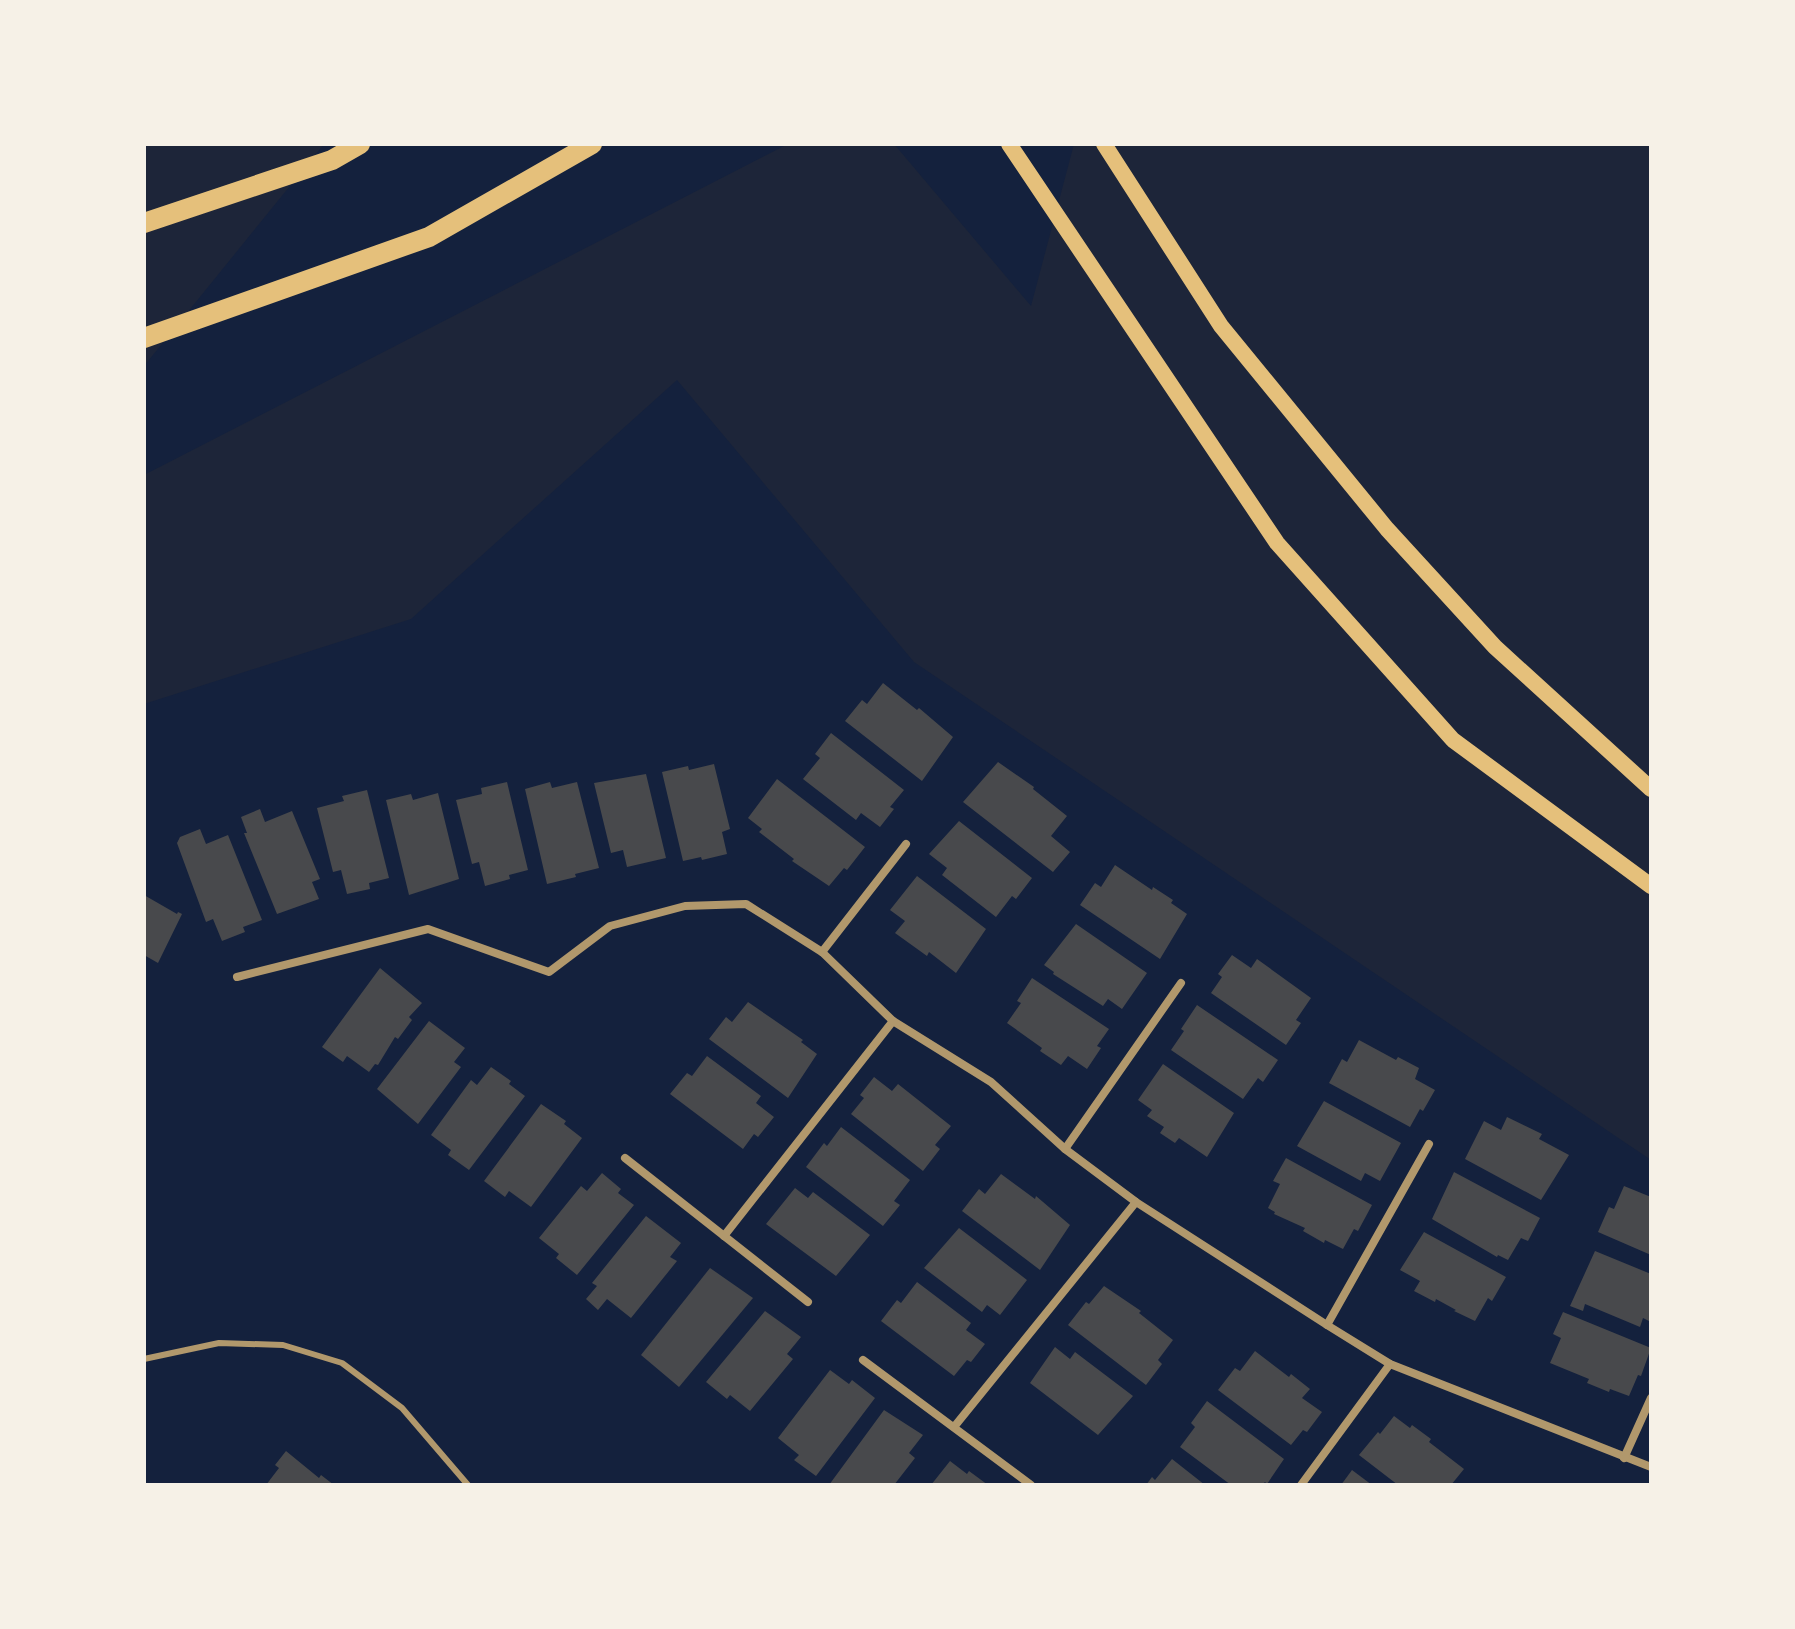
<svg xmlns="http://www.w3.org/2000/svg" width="1795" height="1629" font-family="'Space Grotesk',sans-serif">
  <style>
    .green { fill: #1d2539 }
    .building { fill: #48494c }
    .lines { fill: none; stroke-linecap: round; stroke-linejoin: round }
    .service { stroke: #b1986c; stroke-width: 6 }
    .minor { stroke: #b1986c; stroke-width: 8 }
    .secondary { stroke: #e5c07b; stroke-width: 16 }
    .primary { stroke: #e5c07b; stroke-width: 20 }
  </style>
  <rect width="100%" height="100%" fill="#14213d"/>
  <g class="green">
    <polygon points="144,144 324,144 144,366"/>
    <polygon points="788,144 894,144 1031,306 1074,144 1651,144 1651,1160 914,662 677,380 411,619 144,704 144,475"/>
  </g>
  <g class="building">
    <polygon points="883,683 917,710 919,708 953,737 922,781 845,721 862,700 867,704"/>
    <polygon points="831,733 904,790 890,807 894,809 880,827 861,813 856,820 803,779 820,758 815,754"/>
    <polygon points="998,762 1034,787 1033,789 1067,816 1051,836 1070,852 1053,872 963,802"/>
    <polygon points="714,764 730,829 722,832 727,854 702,860 701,857 683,861 662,772 688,766 689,770"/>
    <polygon points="646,774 666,858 627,867 623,850 611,853 594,783"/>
    <polygon points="777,779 865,847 847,870 844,868 829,886 792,861 794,859 759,832 762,829 748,818"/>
    <polygon points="507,782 528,870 509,875 510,879 485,886 479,862 472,864 456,800 482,794 481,788"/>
    <polygon points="550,782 552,788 577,782 599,868 575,874 576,877 547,884 525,789"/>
    <polygon points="367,790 389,878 369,883 370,889 347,894 341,870 333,872 317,808 344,801 342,796"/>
    <polygon points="438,793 459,879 409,895 386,800 411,794 413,800"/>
    <polygon points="260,809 265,822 292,811 320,879 312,882 319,899 277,914 244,833 247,833 241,817"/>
    <polygon points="959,821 1032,878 1016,899 1012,896 996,917 942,875 947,868 929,854"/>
    <polygon points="200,829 206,844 228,835 262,920 243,927 245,932 222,941 213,919 206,922 177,843 180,837"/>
    <polygon points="1115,865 1152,890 1153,887 1173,900 1171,903 1187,914 1160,959 1080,905 1095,883 1101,887"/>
    <polygon points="917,876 986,929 956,973 929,952 927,956 895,933 905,921 890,910"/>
    <polygon points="144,895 177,914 178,912 182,914 158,963 144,955"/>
    <polygon points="1076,924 1147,973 1122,1009 1108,999 1103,1006 1053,974 1054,972 1044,965"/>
    <polygon points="1232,955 1251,968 1257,959 1311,998 1296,1020 1301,1023 1286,1045 1211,993 1222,977 1218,974"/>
    <polygon points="380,968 422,1003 409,1017 412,1020 398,1039 395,1037 378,1065 375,1064 369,1072 347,1056 343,1062 322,1047"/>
    <polygon points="1032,978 1109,1029 1097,1046 1101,1048 1087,1069 1068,1056 1061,1065 1040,1051 1042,1048 1007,1023 1021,1003 1017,1001"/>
    <polygon points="748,1002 803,1040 801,1042 817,1054 788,1098 709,1039 726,1017 732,1022"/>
    <polygon points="1197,1005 1278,1060 1263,1082 1258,1078 1243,1099 1171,1050 1184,1031 1181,1029"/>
    <polygon points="429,1021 465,1048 454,1062 461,1067 418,1124 377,1089"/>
    <polygon points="1359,1040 1396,1060 1398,1057 1419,1068 1415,1079 1435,1090 1423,1111 1420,1109 1410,1127 1329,1083 1342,1059 1347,1062"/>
    <polygon points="707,1056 761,1096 756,1103 774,1117 758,1137 754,1134 743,1149 670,1094 687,1073 692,1076"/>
    <polygon points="1163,1064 1234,1113 1207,1157 1179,1138 1175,1143 1160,1133 1164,1127 1147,1116 1152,1110 1138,1100"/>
    <polygon points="491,1067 511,1081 509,1084 525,1096 469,1170 448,1155 451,1150 431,1135 471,1080 477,1085"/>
    <polygon points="874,1077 892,1091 898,1084 951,1126 935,1145 940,1149 923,1171 851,1114 864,1098 860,1095"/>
    <polygon points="1324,1101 1401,1143 1380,1181 1365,1173 1361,1181 1297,1146"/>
    <polygon points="541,1104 566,1121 564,1124 582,1138 531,1207 509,1191 505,1197 484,1181"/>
    <polygon points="1507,1117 1542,1134 1539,1139 1569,1155 1541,1200 1465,1159 1484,1121 1501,1130"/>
    <polygon points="841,1127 910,1180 894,1201 900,1205 883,1226 806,1167 824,1143 827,1146"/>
    <polygon points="1286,1158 1372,1205 1358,1231 1354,1229 1343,1249 1325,1240 1324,1243 1303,1231 1305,1228 1274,1214 1275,1212 1268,1208 1280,1184 1273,1181"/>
    <polygon points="1454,1172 1540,1218 1528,1241 1521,1238 1508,1260 1498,1255 1497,1257 1432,1219"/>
    <polygon points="602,1173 621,1189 618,1193 634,1205 577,1275 556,1258 559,1254 539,1238 581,1186 587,1191"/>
    <polygon points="1001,1174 1035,1199 1036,1196 1070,1225 1040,1270 962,1211 979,1189 985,1194"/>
    <polygon points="1624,1186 1651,1197 1651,1255 1598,1232 1609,1207 1614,1209"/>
    <polygon points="795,1188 808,1198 813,1192 870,1235 836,1276 766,1224"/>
    <polygon points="646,1216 681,1243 670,1257 677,1261 631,1318 607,1299 598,1310 586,1299 597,1286 592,1283"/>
    <polygon points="959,1228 1027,1280 1000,1315 987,1305 982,1312 924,1268"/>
    <polygon points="1424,1232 1506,1277 1492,1301 1488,1298 1475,1321 1454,1311 1456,1310 1436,1299 1435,1302 1414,1291 1420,1281 1400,1270"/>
    <polygon points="1595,1251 1651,1274 1651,1322 1643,1318 1640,1327 1585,1304 1583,1311 1570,1306"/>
    <polygon points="710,1268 753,1298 679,1387 641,1355"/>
    <polygon points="917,1282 971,1323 966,1330 985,1344 971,1362 967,1360 954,1376 881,1321 897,1300 901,1303"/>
    <polygon points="1104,1286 1141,1311 1139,1313 1173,1340 1158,1360 1162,1364 1146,1385 1068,1325 1086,1302 1089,1304"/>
    <polygon points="765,1311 801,1337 787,1354 793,1359 750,1411 730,1395 727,1399 706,1382"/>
    <polygon points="1563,1312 1651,1348 1641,1376 1638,1375 1629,1396 1610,1389 1609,1392 1587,1383 1589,1379 1550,1363 1561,1338 1553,1334"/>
    <polygon points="1055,1347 1070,1359 1075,1352 1133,1396 1098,1435 1030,1383"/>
    <polygon points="1255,1351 1289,1377 1291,1374 1310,1389 1302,1398 1322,1412 1307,1432 1303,1430 1291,1445 1218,1390 1235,1368 1240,1371"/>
    <polygon points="830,1370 849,1384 852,1380 875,1398 816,1476 794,1460 799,1455 778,1438"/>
    <polygon points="1207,1401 1284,1459 1267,1484 1265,1482 1262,1485 1231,1485 1180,1447 1195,1427 1191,1423"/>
    <polygon points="884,1410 923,1435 909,1453 915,1458 894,1485 829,1485"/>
    <polygon points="1394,1416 1410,1428 1412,1425 1431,1439 1429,1442 1464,1469 1451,1485 1398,1485 1359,1455 1378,1432 1380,1434"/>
    <polygon points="286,1451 319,1478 321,1475 334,1485 266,1485 279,1468 275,1465"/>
    <polygon points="1172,1459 1205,1485 1146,1485 1152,1477 1155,1480"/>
    <polygon points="950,1461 967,1474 969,1471 988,1485 931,1485"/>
    <polygon points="1352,1470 1372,1485 1341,1485"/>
  </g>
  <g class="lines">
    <polyline class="service" points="144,1359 219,1343 283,1345 342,1363 402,1408 468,1485"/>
    <g class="minor">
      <polyline points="822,952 906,844"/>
      <polyline points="237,977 428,929 549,972 610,926 685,906 746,904 822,952 893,1021 991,1082 1065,1149 1136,1202 1327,1325 1390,1364 1651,1467"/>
      <polyline points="1065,1149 1181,983"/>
      <polyline points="625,1158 808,1302"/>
      <polyline points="724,1236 893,1021"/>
      <polyline points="1327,1325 1429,1144"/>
      <polyline points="863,1360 1031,1485"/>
      <polyline points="954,1427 1136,1202"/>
      <polyline points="1624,1458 1651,1398"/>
      <polyline points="1301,1485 1390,1364"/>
    </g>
    <g class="secondary">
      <polyline points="1009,144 1277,543 1453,740 1651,886"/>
      <polyline points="1104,144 1221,326 1387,529 1495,647 1651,789"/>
    </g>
    <g class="primary">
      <polyline points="144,223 332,160 360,144"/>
      <polyline points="144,338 429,237 592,144"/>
    </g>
  </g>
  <rect width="1795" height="1629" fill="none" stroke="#f6f1e7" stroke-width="292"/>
</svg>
